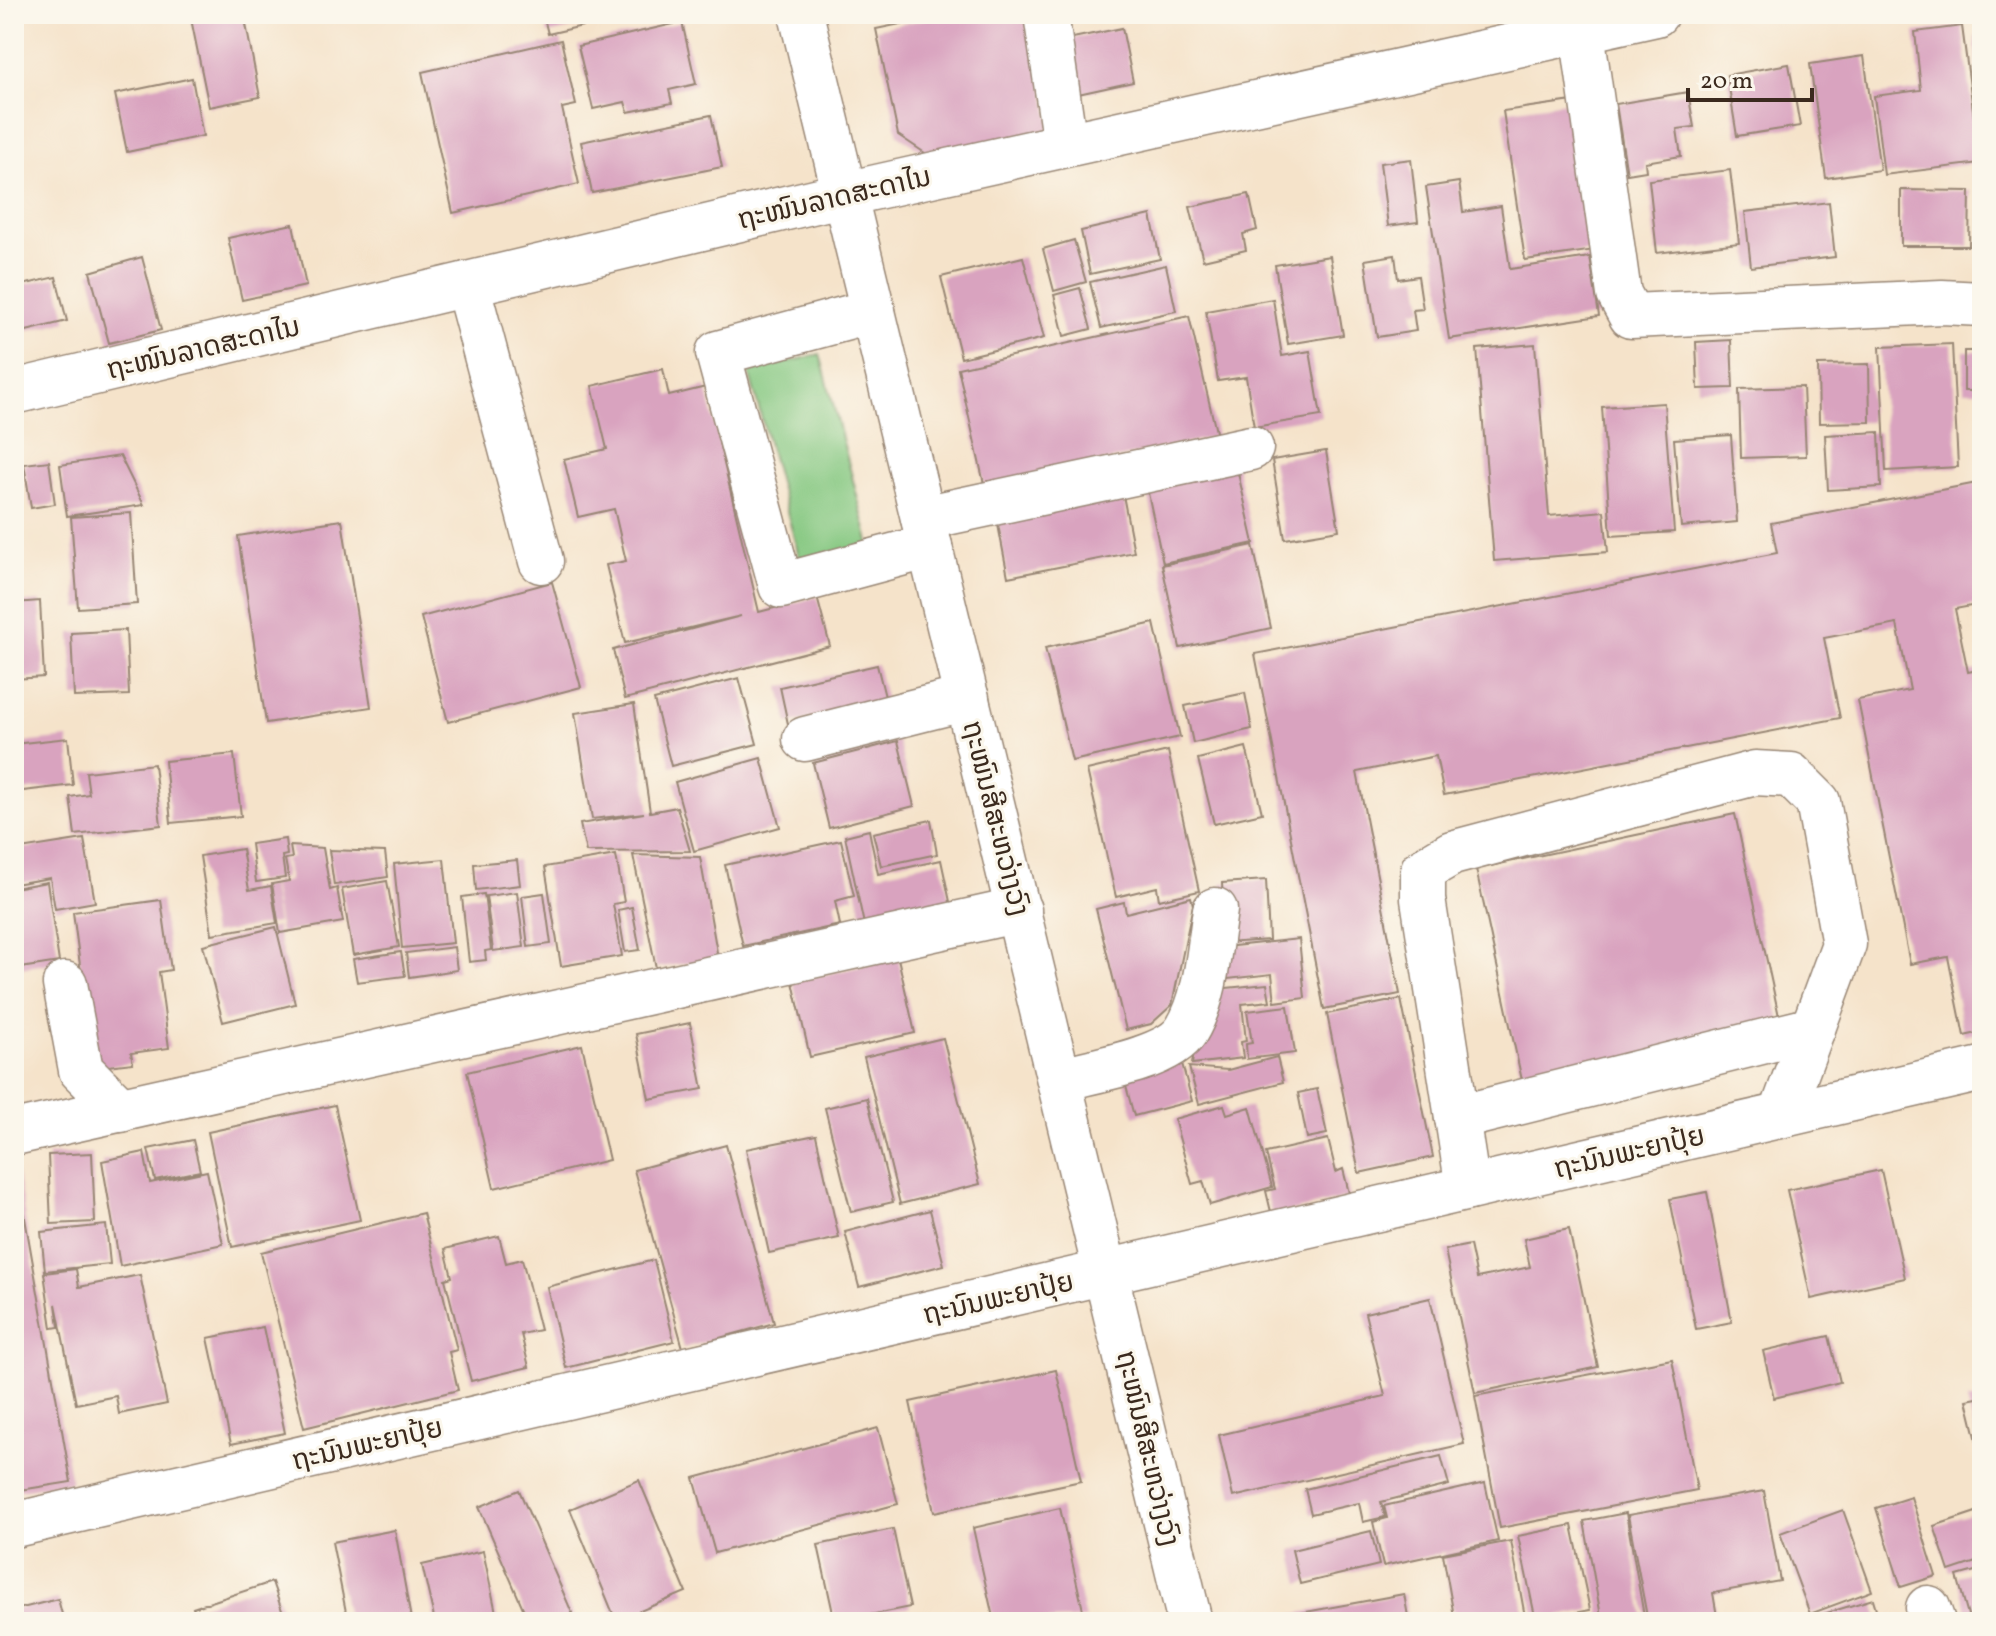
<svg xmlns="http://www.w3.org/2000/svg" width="1996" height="1636" font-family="Vollkorn,'Noto Sans Lao',serif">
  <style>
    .green { fill: #84c780; stroke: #60784f; stroke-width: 2 }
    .building { fill: #d9a3bf }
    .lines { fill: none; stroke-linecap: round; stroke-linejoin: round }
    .minor-casing { stroke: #988674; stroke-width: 47 }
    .minor { stroke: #fff; stroke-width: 44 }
    .labels { text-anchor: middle; stroke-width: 6; stroke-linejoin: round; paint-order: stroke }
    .street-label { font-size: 28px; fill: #3b2a1e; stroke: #fbf7ec }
  </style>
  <rect width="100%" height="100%" fill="#fbf7ec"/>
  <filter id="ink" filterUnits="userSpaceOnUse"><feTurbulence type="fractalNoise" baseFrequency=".0125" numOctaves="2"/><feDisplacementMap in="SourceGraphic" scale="16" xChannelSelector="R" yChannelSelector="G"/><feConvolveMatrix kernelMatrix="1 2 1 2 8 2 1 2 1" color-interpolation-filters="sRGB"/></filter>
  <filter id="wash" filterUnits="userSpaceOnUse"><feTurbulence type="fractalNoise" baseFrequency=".006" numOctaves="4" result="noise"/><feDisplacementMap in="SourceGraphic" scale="32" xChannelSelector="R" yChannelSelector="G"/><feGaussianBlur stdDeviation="1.8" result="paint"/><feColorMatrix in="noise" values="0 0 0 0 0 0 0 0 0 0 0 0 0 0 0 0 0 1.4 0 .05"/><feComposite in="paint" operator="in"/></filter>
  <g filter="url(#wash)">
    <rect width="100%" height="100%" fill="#f5e3ca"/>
    <polygon class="green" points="820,354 872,553 803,571 749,372"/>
    <g id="blocks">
      <g class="building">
        <polygon points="190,14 244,14 260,97 209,107"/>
        <polygon points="543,14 630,14 630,15 548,34"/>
        <polygon points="949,14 1027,14 1052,129 928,155 898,135 876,29"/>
        <polygon points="682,22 696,84 669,90 672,103 628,112 625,102 593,109 578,46"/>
        <polygon points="1962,26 1980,163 1884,175 1874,96 1921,90 1915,32"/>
        <polygon points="1122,28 1133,82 1069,96 1058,41"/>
        <polygon points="1975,37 1982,37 1982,141 1980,141"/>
        <polygon points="561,40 576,105 562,108 579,184 453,213 422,72"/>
        <polygon points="1864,56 1880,170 1826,178 1810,64"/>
        <polygon points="1789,64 1800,126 1737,136 1727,75"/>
        <polygon points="192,78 203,136 127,152 115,94"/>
        <polygon points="1688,92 1694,127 1677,129 1681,156 1645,162 1646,171 1627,174 1616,104"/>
        <polygon points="1573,101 1595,250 1525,260 1503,111"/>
        <polygon points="711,115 722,167 592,193 581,142"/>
        <polygon points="1411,159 1418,222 1388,226 1380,163"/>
        <polygon points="1730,170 1739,243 1657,253 1649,180"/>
        <polygon points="1459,182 1463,212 1501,206 1510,269 1590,257 1599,316 1449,339 1426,187"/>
        <polygon points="1901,190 1970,191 1969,246 1901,246"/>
        <polygon points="1249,194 1257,230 1243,234 1246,250 1203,260 1190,207"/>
        <polygon points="1829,202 1835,257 1751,267 1745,212"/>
        <polygon points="1151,215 1160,259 1090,274 1081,231"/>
        <polygon points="293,224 306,286 242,300 228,238"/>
        <polygon points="1074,240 1086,282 1054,291 1043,249"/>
        <polygon points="1395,255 1398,279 1418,276 1423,309 1413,310 1416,331 1377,337 1365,260"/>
        <polygon points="1330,256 1343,335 1288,344 1275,265"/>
        <polygon points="142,257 161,330 109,343 90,272"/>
        <polygon points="1023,257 1044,338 961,358 941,277"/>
        <polygon points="1166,265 1176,311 1101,328 1090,282"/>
        <polygon points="56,277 67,321 14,334 14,287"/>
        <polygon points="1080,288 1091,329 1064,336 1054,295"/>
        <polygon points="1273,299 1282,356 1310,351 1321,416 1254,427 1246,377 1218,381 1206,311"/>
        <polygon points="1189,316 1217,436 985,488 958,368"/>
        <polygon points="1731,340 1733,388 1698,389 1696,342"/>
        <polygon points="1535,344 1549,516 1604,511 1608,552 1494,561 1477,349"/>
        <polygon points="1952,344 1958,467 1886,471 1880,347"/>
        <rect x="1964" y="351" width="18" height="40"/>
        <polygon points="1869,364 1870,422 1819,423 1818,365"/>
        <polygon points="663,369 669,396 706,387 759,612 817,597 830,646 625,699 613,650 741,616 625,643 606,565 626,561 614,509 578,517 564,459 607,449 592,386"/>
        <polygon points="1803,387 1806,456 1741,458 1739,389"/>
        <polygon points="1664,403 1674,532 1611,536 1602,407"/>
        <polygon points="1879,432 1881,487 1828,490 1825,435"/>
        <polygon points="1731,435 1737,522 1681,527 1674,439"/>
        <polygon points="1326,451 1339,530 1285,539 1272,460"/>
        <polygon points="120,456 144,505 67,516 60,465"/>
        <polygon points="1235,460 1254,543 1163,563 1145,479"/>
        <polygon points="49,461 55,504 31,508 24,464"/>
        <polygon points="1982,482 1982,604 1955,609 1968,672 1982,669 1982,1032 1964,1036 1948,957 1910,964 1858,700 1910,690 1897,624 1824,638 1840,718 1444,795 1436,756 1357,772 1400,994 1324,1009 1255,654 1777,553 1771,523"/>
        <polygon points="1122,490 1134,552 1008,577 996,514"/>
        <polygon points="131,513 137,604 78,608 71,517"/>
        <polygon points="342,520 371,707 266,723 238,536"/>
        <polygon points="1253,545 1271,628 1180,648 1162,565"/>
        <polygon points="552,582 581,687 448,722 421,617"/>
        <polygon points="40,601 44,677 14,679 14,603"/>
        <polygon points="1154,623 1180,737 1072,761 1045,648"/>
        <polygon points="126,630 129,695 74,697 71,633"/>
        <polygon points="877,665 886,701 788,724 780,687"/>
        <polygon points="739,678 757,744 671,766 654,700"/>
        <polygon points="1245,693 1252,729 1193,743 1185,706"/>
        <polygon points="634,704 650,812 677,807 690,851 586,852 580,824 644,813 592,819 575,713"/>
        <polygon points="68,738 73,785 14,792 14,744"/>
        <polygon points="898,741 914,806 829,828 813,763"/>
        <polygon points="1246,747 1262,813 1214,824 1198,759"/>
        <polygon points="1168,751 1199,891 1159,900 1157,887 1116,897 1087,770"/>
        <polygon points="234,754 241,816 171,823 165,761"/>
        <polygon points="761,758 780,827 694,851 675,782"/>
        <polygon points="154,764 161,825 75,835 70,797 89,794 86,772"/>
        <polygon points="1735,814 1782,1030 1523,1085 1476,869"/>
        <polygon points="931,820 937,854 881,866 873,833"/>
        <polygon points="869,830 878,874 941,860 952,911 865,929 845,836"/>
        <polygon points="84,839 95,902 55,909 50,878 14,884 14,850"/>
        <polygon points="285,839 287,855 282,856 285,878 256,882 251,844"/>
        <polygon points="841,840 854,896 835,901 840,925 743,946 725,865"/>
        <polygon points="290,846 323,848 330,890 337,888 343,922 280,933 272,884 289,881 285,859 292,858"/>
        <polygon points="242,849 249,890 271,886 277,923 212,934 200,856"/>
        <polygon points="329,850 385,852 388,877 334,885"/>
        <polygon points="616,855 624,902 613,904 622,956 561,966 545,867"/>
        <polygon points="633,855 700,857 718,958 656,968"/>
        <polygon points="444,859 453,943 402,948 394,864"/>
        <polygon points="517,860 520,885 476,890 474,864"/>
        <polygon points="1266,880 1269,940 1225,943 1222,883"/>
        <polygon points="387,881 399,947 353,955 342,889"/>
        <polygon points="47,882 59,962 14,969 14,888"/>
        <polygon points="517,892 524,947 493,951 486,896"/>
        <polygon points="544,893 551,944 528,947 522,896"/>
        <polygon points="484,894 491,950 485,951 486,960 469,962 462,897"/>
        <polygon points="1191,897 1193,905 1172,1005 1151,1024 1126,1030 1096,909 1124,902 1126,913"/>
        <polygon points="161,900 171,970 159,972 169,1048 131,1053 133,1063 100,1067 91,1049 73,912"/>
        <polygon points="632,907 640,950 625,952 618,910"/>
        <polygon points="276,927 295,1004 223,1022 203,945"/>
        <polygon points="1299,939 1305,998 1275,1002 1272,974 1219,980 1215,948"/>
        <polygon points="454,947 457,970 409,977 406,953"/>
        <polygon points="401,952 405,976 357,982 353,959"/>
        <polygon points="898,958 915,1033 810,1057 793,982"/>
        <polygon points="1267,984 1270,1001 1242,1004 1246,1041 1241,1042 1243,1058 1192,1064 1202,1003 1216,989"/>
        <polygon points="1401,999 1433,1157 1359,1173 1327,1014"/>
        <polygon points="1288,1006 1295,1053 1247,1059 1246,1044 1252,1043 1247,1011"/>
        <polygon points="690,1023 703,1089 649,1099 636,1034"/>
        <polygon points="943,1038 980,1184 900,1204 864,1057"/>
        <polygon points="582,1045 609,1160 494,1188 467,1072"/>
        <polygon points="1180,1056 1192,1101 1134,1116 1122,1071"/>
        <polygon points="1277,1057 1283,1082 1199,1104 1189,1067 1228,1070"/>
        <polygon points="1317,1089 1327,1134 1307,1138 1298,1093"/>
        <polygon points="867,1098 893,1202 851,1212 825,1108"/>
        <polygon points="335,1105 360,1220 232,1247 208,1132"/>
        <polygon points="1224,1105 1227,1114 1250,1107 1272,1187 1210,1205 1203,1181 1192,1184 1174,1119"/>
        <polygon points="816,1135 839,1238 769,1253 746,1149"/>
        <polygon points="1328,1139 1336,1172 1343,1169 1350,1197 1272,1216 1266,1191 1275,1189 1266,1153"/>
        <polygon points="193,1140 200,1171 155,1180 148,1149"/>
        <polygon points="726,1145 774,1323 683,1348 634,1170"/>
        <polygon points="144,1152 150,1183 207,1171 223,1244 120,1266 102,1161"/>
        <polygon points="92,1153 95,1222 51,1224 48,1155"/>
        <polygon points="14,1155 71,1482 14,1491"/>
        <polygon points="1881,1170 1905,1278 1811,1299 1787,1190"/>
        <polygon points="1707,1192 1732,1322 1696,1329 1670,1199"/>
        <polygon points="930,1210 944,1265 859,1287 845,1232"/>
        <polygon points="423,1213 457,1350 449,1352 458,1390 304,1428 261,1252"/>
        <polygon points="106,1225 110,1264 45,1271 41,1232"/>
        <polygon points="1569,1229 1598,1367 1475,1393 1445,1250 1470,1245 1477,1278 1530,1267 1524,1239"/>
        <polygon points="499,1236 506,1263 522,1259 540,1330 521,1334 529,1367 471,1381 445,1279 452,1277 445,1249"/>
        <polygon points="654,1260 674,1341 566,1368 547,1287"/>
        <polygon points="76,1269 79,1287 140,1275 167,1404 119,1414 116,1396 76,1404 56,1304 59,1327 52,1328 44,1273"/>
        <polygon points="1430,1298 1464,1444 1233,1497 1219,1435 1385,1396 1365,1313"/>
        <polygon points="263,1327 285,1433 231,1444 208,1338"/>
        <polygon points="1829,1336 1840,1382 1774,1398 1763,1351"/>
        <polygon points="1672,1359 1697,1490 1500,1528 1475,1396"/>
        <polygon points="1056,1370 1081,1481 934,1512 910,1402"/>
        <polygon points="1982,1397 1982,1440 1977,1441 1967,1400"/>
        <polygon points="878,1428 898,1504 715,1553 694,1478"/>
        <polygon points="1441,1456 1449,1485 1381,1502 1385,1517 1363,1522 1359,1503 1311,1514 1305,1489"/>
        <polygon points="639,1480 686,1592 616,1621 570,1509"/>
        <polygon points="1485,1483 1498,1541 1383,1566 1373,1522 1387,1518 1384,1506"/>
        <polygon points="519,1490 576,1622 529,1622 479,1507"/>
        <polygon points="1764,1491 1780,1581 1713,1593 1718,1622 1648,1622 1628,1515"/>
        <polygon points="1911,1497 1936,1576 1901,1587 1876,1508"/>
        <polygon points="1060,1508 1085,1619 994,1622 973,1528"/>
        <polygon points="1843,1510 1872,1591 1810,1614 1780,1533"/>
        <polygon points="1982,1510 1982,1560 1949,1571 1934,1526"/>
        <polygon points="1626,1513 1645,1622 1602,1622 1584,1521"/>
        <polygon points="1572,1525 1590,1610 1536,1621 1518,1536"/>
        <polygon points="893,1529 910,1607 835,1622 818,1545"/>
        <polygon points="395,1530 411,1619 348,1622 332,1542"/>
        <polygon points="1371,1531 1379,1565 1300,1584 1292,1550"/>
        <polygon points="1511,1541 1526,1622 1455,1622 1443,1554"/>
        <polygon points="483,1551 498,1622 435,1622 422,1565"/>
        <polygon points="1982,1569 1982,1622 1970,1622 1957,1576"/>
        <polygon points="272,1582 286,1622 198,1622 193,1608"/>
        <polygon points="1404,1594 1409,1622 1263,1622 1262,1620"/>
        <polygon points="58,1599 64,1622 14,1622 14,1610"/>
        <polygon points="1873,1599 1880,1622 1800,1622 1800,1621"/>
      </g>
    </g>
  </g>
  <g filter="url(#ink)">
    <use href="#blocks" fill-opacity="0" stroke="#988674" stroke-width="2"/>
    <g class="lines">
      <g class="minor-casing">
        <g id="minor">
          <polyline points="801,14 1190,1622"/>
          <polyline points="1046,14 1065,144"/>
          <polyline points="1582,31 1619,294 1631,316 1942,302 1982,304"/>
          <polyline points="467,284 541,561"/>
          <polyline points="873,311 718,353 781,586 930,546"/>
          <polyline points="14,392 845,194 1656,14"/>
          <polyline points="923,518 1251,448"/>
          <polyline points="805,739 967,698"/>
          <polyline points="65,984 81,1070 121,1110"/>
          <path d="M1060,1079c32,-8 108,-20 126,-48 21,-34 23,-83 29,-121"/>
          <polyline points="1457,1118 1813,1029"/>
          <polyline points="14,1133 1019,910"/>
          <polyline points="1468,1188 1423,899 1423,870 1452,853 1755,773 1791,775 1818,802 1844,944 1781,1115"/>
          <polyline points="14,1525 1982,1069"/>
          <polyline points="1928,1608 1933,1622"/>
        </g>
      </g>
      <use href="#minor" class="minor"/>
    </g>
  </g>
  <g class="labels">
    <g class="street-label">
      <text transform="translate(834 197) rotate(-13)" y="10">ຖະໜົນລາດສະດາໄນ</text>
      <text transform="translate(203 347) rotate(-13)" y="10">ຖະໜົນລາດສະດາໄນ</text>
      <text transform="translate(997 818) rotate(76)" y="10">ຖະໜົນສີສະຫວ່າງວົງ</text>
      <text transform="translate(1629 1151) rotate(-13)" y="10">ຖະນົນພະຍາປຸ້ຍ</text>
      <text transform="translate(998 1297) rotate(-13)" y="10">ຖະນົນພະຍາປຸ້ຍ</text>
      <text transform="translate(367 1443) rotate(-13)" y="10">ຖະນົນພະຍາປຸ້ຍ</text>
      <text transform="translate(1149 1448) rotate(77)" y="10">ຖະໜົນສີສະຫວ່າງວົງ</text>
    </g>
  </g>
  <rect width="1996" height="1636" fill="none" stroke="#fbf7ec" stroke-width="48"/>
  <path d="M1688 88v12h124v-12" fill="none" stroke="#3b2a1e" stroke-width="4"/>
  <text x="1700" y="88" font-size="24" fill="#3b2a1e" stroke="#fbf7ec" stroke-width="6" paint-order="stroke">20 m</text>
</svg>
